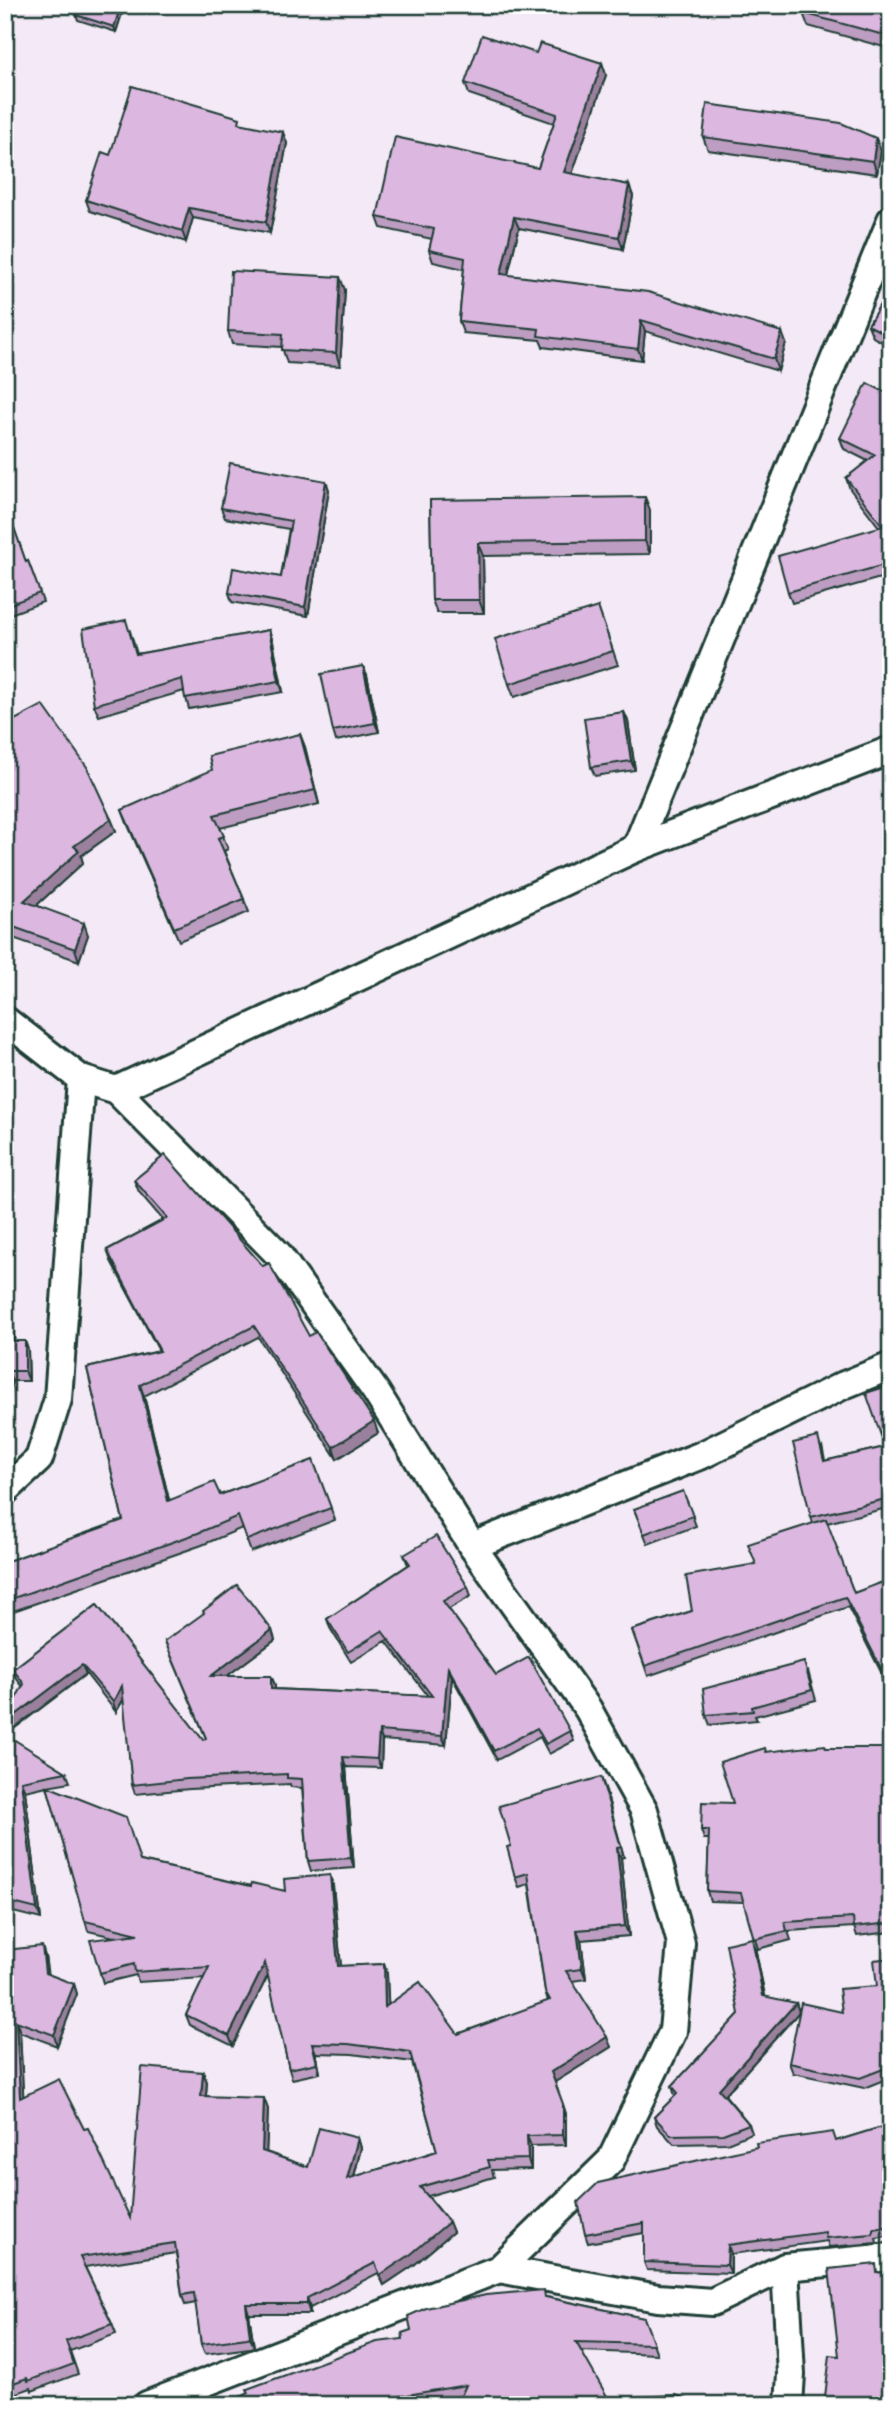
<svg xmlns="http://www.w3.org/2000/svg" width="896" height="2410" font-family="Mynerve,sans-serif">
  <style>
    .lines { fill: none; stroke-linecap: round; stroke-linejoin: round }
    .minor-casing { stroke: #1f3d34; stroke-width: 32 }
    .minor { stroke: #fff; stroke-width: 26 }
    .wall { fill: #bd9dc1; stroke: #1f3d34; stroke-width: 2 }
    .shaded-wall { fill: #9a809d; stroke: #1f3d34; stroke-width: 2 }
    .building { fill: #dcb7e0; stroke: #1f3d34; stroke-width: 2 }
  </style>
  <rect width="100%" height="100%" fill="#f4e9f6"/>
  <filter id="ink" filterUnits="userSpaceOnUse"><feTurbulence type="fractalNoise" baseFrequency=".0143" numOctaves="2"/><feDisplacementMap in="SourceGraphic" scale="14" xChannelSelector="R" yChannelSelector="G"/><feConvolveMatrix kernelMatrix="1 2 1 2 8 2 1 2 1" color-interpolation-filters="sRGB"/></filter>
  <g filter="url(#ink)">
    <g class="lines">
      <g class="minor-casing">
        <g id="minor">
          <polyline points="636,848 891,750"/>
          <polyline points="5,1020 81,1079"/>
          <polyline points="116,1090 278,1254 376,1392 472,1546 588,1709 644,1810 681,1943 673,2031 611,2160 499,2269 147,2405"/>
          <polyline points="5,1491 39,1459 58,1399 81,1079 116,1090 636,848 891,220"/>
          <polyline points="472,1546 702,1455 844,1385 891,1366"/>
          <polyline points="785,2267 791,2374 789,2405"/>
          <polyline points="499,2269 658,2298 712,2302 785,2267 891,2257"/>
        </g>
      </g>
      <use href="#minor" class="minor"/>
    </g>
    <g class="wall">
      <polygon points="891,5 891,49 808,26 803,13"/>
      <polygon points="124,7 116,32 78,20 76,15"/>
      <polygon points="536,53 602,63 606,75 572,174 629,185 633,196 623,249 519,228 508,275 786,343 778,371 645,331 642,360 543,347 540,340 463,333 459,321 464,269 433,262 429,250 432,239 381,228 377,217 538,168 554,123 469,94 465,83"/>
      <polygon points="242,124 287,143 270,233 193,218 186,242 90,211 86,200 110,155"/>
      <polygon points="703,137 881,151 877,174 708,150"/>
      <polygon points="891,286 891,347 873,337 868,325"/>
      <polygon points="345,290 340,366 287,363 282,347 232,344 228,331"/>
      <polygon points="891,395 891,575 792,603 788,592 879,527 850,489 846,478 868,461 844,449 840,438"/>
      <polygon points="326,481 329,490 308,616 232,602 229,593 281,577 289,529 225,518 221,508"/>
      <polygon points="430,500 650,510 650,554 483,556 484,613 437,613 432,600"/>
      <polygon points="5,502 26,562 28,561 43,602 5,616"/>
      <polygon points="598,607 618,665 514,697 509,684"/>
      <polygon points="269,630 273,642 283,692 189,709 184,691 99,716 94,705 130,631 137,654"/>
      <polygon points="367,675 379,732 336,741 333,731"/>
      <polygon points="624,712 628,721 635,770 595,776 591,767"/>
      <polygon points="5,725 111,819 116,831 81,856 83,863 37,905 88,935 79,961 10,937 5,931"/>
      <polygon points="300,734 305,747 319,804 220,828 228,849 224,851 249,912 179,941 127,823 122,810"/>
      <polygon points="134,1180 309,1336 378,1433 337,1459 258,1337 144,1396 169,1500 220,1495 313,1460 335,1520 251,1552 242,1528 202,1545 5,1614 5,1562 123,1520 87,1368 159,1351 111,1261 107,1250 163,1220 139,1192"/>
      <polygon points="5,1221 7,1225 14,1341 25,1341 28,1350 29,1381 12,1381 6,1430 10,1440 5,1445"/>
      <polygon points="891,1385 891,1507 827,1523 854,1593 891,1579 891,1932 857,1936 854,1927 788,1931 791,1940 758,1949 744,1902 710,1901 707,1891 709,1839 704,1839 701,1830 733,1803 766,1752 827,1748 889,1748 881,1672 848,1607 648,1676 632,1630 692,1611 813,1523 811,1517 822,1446 825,1461 885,1447"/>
      <polygon points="683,1491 696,1526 648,1544 634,1509"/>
      <polygon points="404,1555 468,1587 471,1596 449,1609 496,1675 570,1731 574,1741 549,1754 540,1737 497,1760 452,1677 446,1745 382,1740 381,1768 346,1767 354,1868 311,1871 308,1861 302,1788 291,1787 290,1784 190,1789 135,1794 132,1785 124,1699 116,1712 86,1674 6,1735 66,1772 70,1782 47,1786 141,1861 251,1886 285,1891 330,1875 333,1886 341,1966 384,1964 387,1974 388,2005 458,2034 548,2001 545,1991 529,1884 519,1887 515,1877 511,1846 605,1788 624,1857 621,1858 629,1936 581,1940 586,1979 572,1981 611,2047 555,2082 566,2114 566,2145 531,2146 531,2169 492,2170 494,2177 428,2196 449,2222 453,2232 414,2265 384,2285 378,2273 310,2308 310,2314 249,2314 254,2347 250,2348 205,2354 201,2344 196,2303 185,2305 182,2295 176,2253 85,2267 112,2324 116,2334 70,2351 78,2374 32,2391 31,2388 5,2397 5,1953 45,1956 47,1974 74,1984 77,1994 57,2046 20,2032 23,2096 84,2129 130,2218 203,2072 207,2082 206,2096 268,2109 266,2152 308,2167 358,2138 361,2148 354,2177 437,2151 412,2062 352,2054 316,2053 320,2073 292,2079 289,2069 268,1975 233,2046 190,2025 186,2015 204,1978 138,1982 136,1975 103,1983 100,1973 114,1937 88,1931 47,1786 25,1791 41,1919 5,1910 5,1811 9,1805 5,1803 5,1717 23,1687 16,1678 13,1669 97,1605 203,1740 206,1738 165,1641 272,1630 275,1640 227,1676 271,1676 275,1685 275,1689 428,1696 386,1641 351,1662 330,1628 327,1619 408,1565"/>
      <polygon points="808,1671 816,1700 755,1716 757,1720 710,1725 706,1715"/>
      <polygon points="755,1947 765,1997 796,2003 799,2012 725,2095 749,2124 752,2133 727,2143 674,2144 657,2126 654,2117 675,2096 672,2086 739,2014"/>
      <polygon points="891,1958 891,2077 864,2088 793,2073 789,2063 842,2012 877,1986"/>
      <polygon points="891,2124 891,2235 876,2238 877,2243 829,2247 827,2241 731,2254 731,2273 647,2270 644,2262 644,2233 588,2243 585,2234 836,2141"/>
      <polygon points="547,2297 644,2318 657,2354 581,2351 461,2396 409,2405 224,2405 403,2339"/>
    </g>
    <g class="shaded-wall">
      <polygon points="121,5 123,5 124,7 116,32 114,27"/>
      <polygon points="602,63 606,75 569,183 564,172"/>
      <polygon points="283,132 287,143 270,233 266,222"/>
      <polygon points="876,138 881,151 877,174 873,161"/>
      <polygon points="629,185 633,196 623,249 619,237"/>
      <polygon points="189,208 193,218 186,242 182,231"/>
      <polygon points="514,217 519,228 505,286 501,274"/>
      <polygon points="340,277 345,290 340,366 336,353"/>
      <polygon points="641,320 645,331 642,360 638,349"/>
      <polygon points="782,332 786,343 778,371 774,359"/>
      <polygon points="891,466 891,484 889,489 885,478"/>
      <polygon points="326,481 329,490 308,616 305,607"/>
      <polygon points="645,497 650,510 650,554 645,541"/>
      <polygon points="478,543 483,556 484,613 479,600"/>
      <polygon points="269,630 273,642 283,692 279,681"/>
      <polygon points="363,666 367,675 379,732 375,723"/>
      <polygon points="624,712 628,721 635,770 631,761"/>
      <polygon points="300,734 305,747 319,804 315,790"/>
      <polygon points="111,819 116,831 81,856 83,863 28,913 24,901 74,846"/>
      <polygon points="84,923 88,935 79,961 75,949"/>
      <polygon points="5,1221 7,1225 15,1350 11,1341 5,1246"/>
      <polygon points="25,1341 28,1350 29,1381 25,1371"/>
      <polygon points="8,1371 12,1381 6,1432 7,1430 10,1440 5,1445 5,1397"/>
      <polygon points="140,1385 144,1396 172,1512 168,1501"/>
      <polygon points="374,1421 378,1433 337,1459 333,1447"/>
      <polygon points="272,1630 275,1640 215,1685 211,1676"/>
      <polygon points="82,1665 86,1674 5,1735 5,1723"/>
      <polygon points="448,1667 452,1677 446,1745 442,1736"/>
      <polygon points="271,1676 275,1685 275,1699 271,1689"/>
      <polygon points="5,1679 10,1691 5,1694"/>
      <polygon points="122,1686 126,1695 116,1712 113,1702"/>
      <polygon points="379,1731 382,1740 381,1768 377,1759"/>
      <polygon points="343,1757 346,1767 354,1868 351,1858"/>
      <polygon points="601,1777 605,1788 624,1857 621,1847"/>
      <polygon points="21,1781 25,1791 41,1919 37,1909"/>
      <polygon points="617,1848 621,1858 629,1936 625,1926"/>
      <polygon points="330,1875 333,1886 342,1976 338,1966"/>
      <polygon points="577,1930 581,1940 586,1979 582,1969"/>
      <polygon points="752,1938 755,1947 767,2005 763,1996"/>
      <polygon points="42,1946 45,1956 49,1983 45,1973"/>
      <polygon points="265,1963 269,1973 233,2046 229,2036"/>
      <polygon points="384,1964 387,1974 389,2017 385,2007"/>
      <polygon points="74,1984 77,1994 57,2046 54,2035"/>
      <polygon points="796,2003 799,2012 722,2098 719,2089"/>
      <polygon points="16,2021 20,2032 24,2108 20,2098"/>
      <polygon points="607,2037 611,2047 555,2082 551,2072"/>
      <polygon points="312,2043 316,2053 320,2073 317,2063"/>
      <polygon points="203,2072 207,2082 205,2106 201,2096"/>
      <polygon points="264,2098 268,2109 266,2161 262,2151"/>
      <polygon points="563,2104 566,2114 566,2145 563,2135"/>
      <polygon points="527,2136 531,2146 531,2169 528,2159"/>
      <polygon points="358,2138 361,2148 351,2189 347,2179"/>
      <polygon points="449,2222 453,2232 414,2265 384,2285 380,2275"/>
      <polygon points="728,2245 731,2254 731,2273 727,2265"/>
      <polygon points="307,2298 310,2308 310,2314 307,2304"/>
      <polygon points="246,2304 249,2314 254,2347 250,2337"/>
    </g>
    <g class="building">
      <polygon points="79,5 121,5 114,27 76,15"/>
      <polygon points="805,5 891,5 891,37 803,13"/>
      <polygon points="482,35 536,53 540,43 602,63 564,172 629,185 619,237 514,217 501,274 648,292 782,332 774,359 641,320 638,349 538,336 539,329 459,321 465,258 429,250 434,229 377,217 395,137 538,168 557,114 465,83"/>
      <polygon points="132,86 240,118 239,123 283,132 266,222 189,208 182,231 86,200 102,152 110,155"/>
      <polygon points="707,104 841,123 876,138 873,161 703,137"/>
      <polygon points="231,271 340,277 336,353 282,350 283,334 228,331"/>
      <polygon points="891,286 891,337 868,325"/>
      <polygon points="867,383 891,395 891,466 885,478 891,486 891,563 788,592 778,556 883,526 846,478 875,455 840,438"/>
      <polygon points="230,463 326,481 305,607 229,593 233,568 281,577 291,521 221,508"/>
      <polygon points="645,497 645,541 478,543 479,600 432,600 430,500"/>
      <polygon points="5,502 26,562 28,561 40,593 5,606"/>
      <polygon points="598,607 613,651 509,684 495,639"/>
      <polygon points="126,620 136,654 269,630 279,681 185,698 182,679 94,705 83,629"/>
      <polygon points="363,666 375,723 333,731 321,674"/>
      <polygon points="43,705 87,767 111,819 74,846 79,851 24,901 84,923 75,949 5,924 5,725"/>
      <polygon points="624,712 631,761 591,767 584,718"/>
      <polygon points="300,734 315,790 214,815 224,836 218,838 244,899 174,928 122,810 212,770 209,756"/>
      <polygon points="165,1155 263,1266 269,1263 309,1336 316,1332 374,1421 333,1447 254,1326 140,1385 168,1501 214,1482 220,1495 313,1460 331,1508 247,1540 238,1516 198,1533 5,1601 5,1562 123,1520 87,1368 160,1351 107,1250 167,1218 134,1180"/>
      <polygon points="5,1246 11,1341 25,1341 25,1371 8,1371 5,1397"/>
      <polygon points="891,1385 891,1500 890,1498 811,1517 793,1443 818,1437 824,1461 885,1447 866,1393"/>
      <polygon points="683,1491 693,1516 644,1534 634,1509"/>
      <polygon points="826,1519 854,1593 891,1579 891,1895 888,1896 891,1923 854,1927 853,1918 785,1922 787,1931 754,1939 741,1893 707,1891 709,1830 701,1830 702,1802 733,1803 720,1762 765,1748 766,1752 825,1745 826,1748 889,1748 881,1668 845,1597 645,1666 632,1630 692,1611 686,1576 756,1564 748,1544"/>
      <polygon points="436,1536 468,1587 443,1601 496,1675 529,1657 570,1731 546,1744 537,1728 494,1751 448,1667 442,1736 379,1731 377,1759 343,1757 351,1858 308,1861 302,1779 287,1778 287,1774 187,1779 132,1785 122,1686 113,1702 82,1665 5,1723 5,1717 24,1684 13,1669 97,1605 203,1740 206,1738 165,1641 204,1613 203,1611 237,1585 272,1630 211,1676 271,1676 271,1689 432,1696 382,1631 348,1652 327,1619 410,1564 404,1555"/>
      <polygon points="804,1662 812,1690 752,1707 753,1711 706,1715 703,1689"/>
      <polygon points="5,1734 66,1772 21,1781 37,1909 5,1901 5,1811 13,1800 5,1795"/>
      <polygon points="601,1777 621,1847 617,1848 625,1926 577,1930 582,1969 566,1971 607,2037 551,2072 563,2104 563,2135 527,2136 528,2159 488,2160 490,2167 420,2187 449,2222 410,2255 380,2275 375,2263 307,2298 307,2304 246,2304 250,2337 247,2338 201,2344 194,2293 182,2295 175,2243 80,2257 112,2324 66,2341 74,2364 28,2381 27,2378 5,2386 5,1953 6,1950 42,1946 45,1973 74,1984 54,2035 16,2021 20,2098 59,2079 84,2129 88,2128 130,2218 142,2067 203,2072 201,2096 264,2098 262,2151 308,2167 319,2128 358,2138 347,2179 437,2151 410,2052 348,2044 312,2043 317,2063 289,2069 265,1963 229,2036 186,2015 209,1967 135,1972 134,1964 100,1973 90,1940 138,1934 85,1921 47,1786 126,1817 140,1861 251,1886 252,1883 285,1891 284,1879 330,1875 338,1966 384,1964 385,2007 420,1982 458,2034 550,2000 545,1991 528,1873 515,1877 507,1847 511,1846 499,1806"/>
      <polygon points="752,1938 763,1996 796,2003 719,2089 749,2124 723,2134 671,2135 654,2117 678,2093 672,2086 739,2014 726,1944"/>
      <polygon points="891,1958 891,2066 860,2078 789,2063 801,2003 842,2012 839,1989 877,1986 874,1960"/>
      <polygon points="891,2124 891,2226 873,2229 873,2234 826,2238 825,2232 728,2245 727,2265 644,2262 644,2223 585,2234 578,2202 598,2183 757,2147 756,2143 833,2132 836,2141"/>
      <polygon points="876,2264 877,2272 891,2274 891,2405 824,2405 830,2355 839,2356 829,2269"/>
      <polygon points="544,2290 545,2297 644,2318 654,2344 576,2342 612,2405 457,2405 466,2385 389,2398 391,2405 224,2405 249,2393 247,2389 377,2342 403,2339 402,2333 411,2330 408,2316 426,2308 486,2295"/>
      <polygon points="676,2395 702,2405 635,2405 635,2397"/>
    </g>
  </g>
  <rect width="896" height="2410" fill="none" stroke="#fff" stroke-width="28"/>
  <rect x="14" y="14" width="868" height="2382" fill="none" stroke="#1f3d34" stroke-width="2.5" filter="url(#ink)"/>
</svg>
